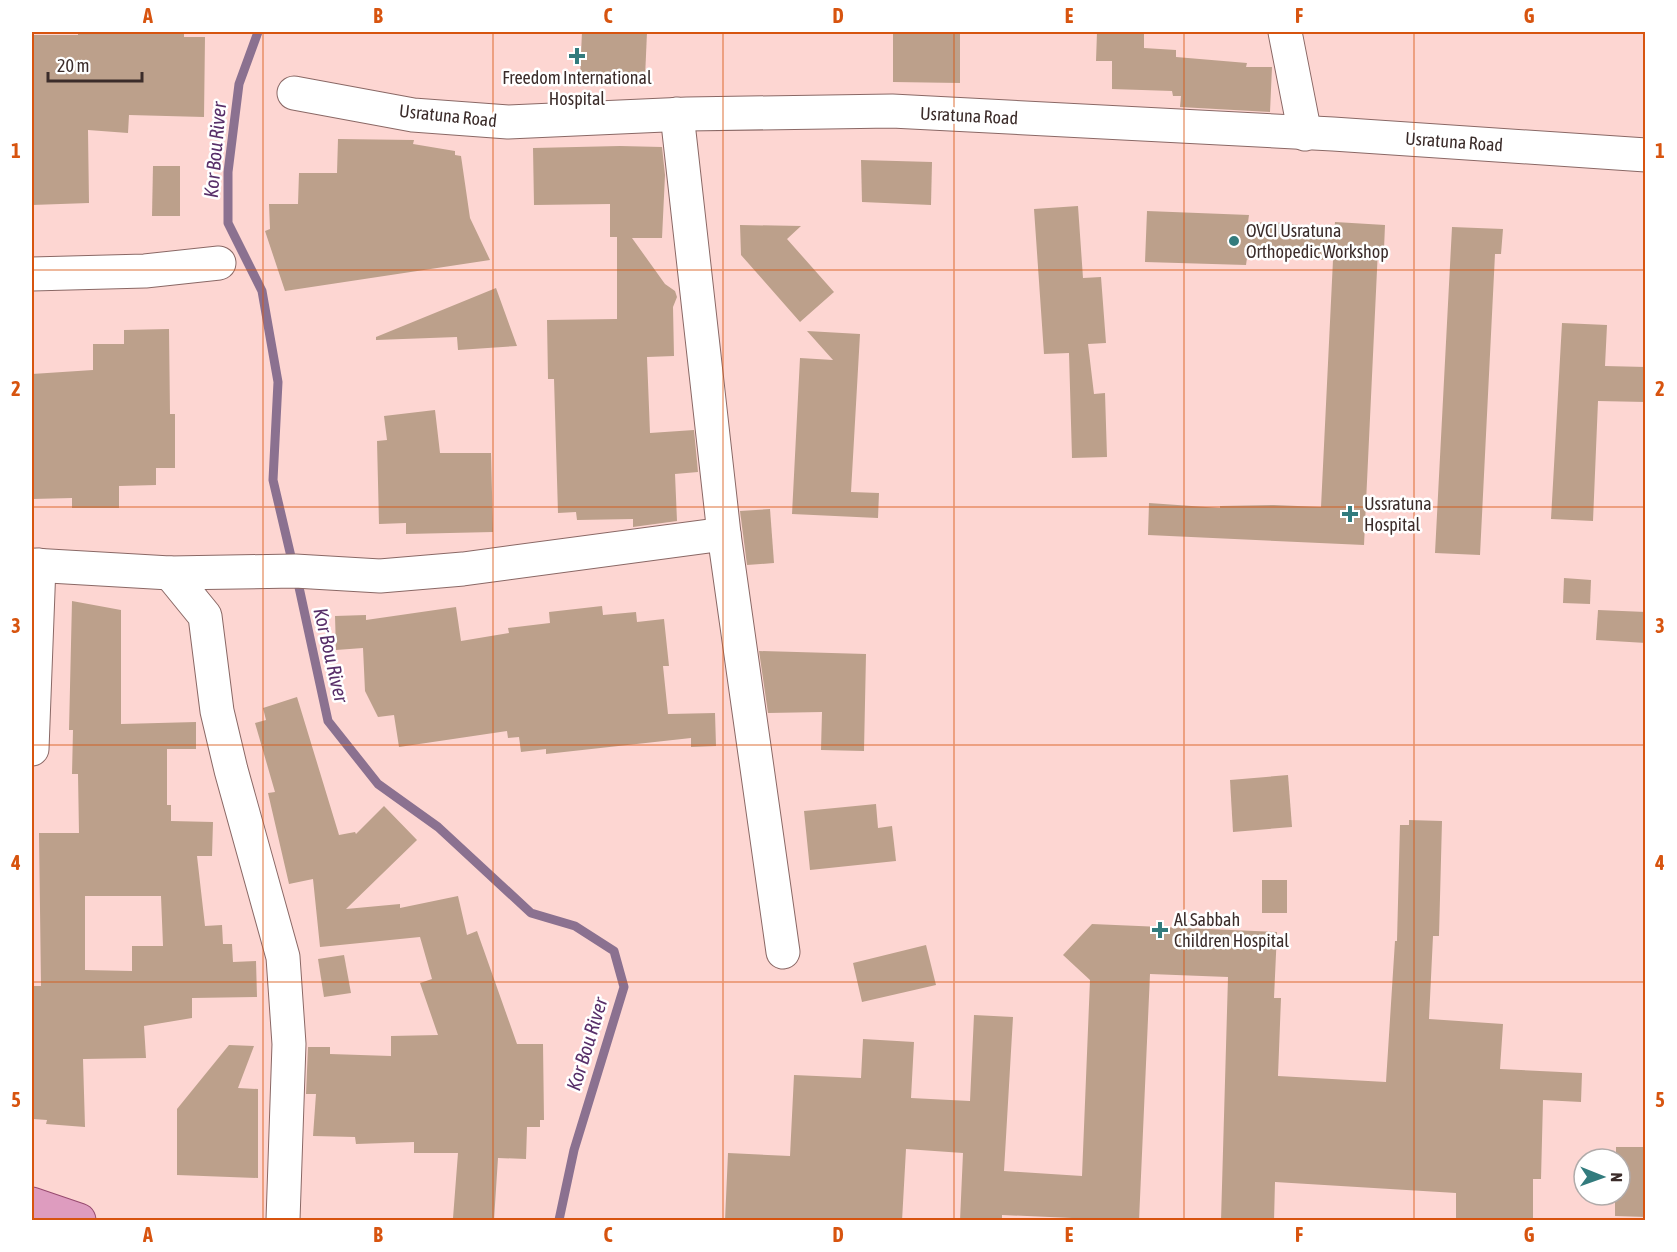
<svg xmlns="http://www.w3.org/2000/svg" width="1677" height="1252" font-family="'Asap Condensed',sans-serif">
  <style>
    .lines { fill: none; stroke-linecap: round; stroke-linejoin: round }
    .stream { stroke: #8b7190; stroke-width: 9 }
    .building { fill: #bca08b; fill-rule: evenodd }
    .minor-casing { stroke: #8a6865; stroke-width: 35 }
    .primary-casing { stroke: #974a6f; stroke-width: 35 }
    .minor { stroke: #fff; stroke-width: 33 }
    .primary { stroke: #de9cbf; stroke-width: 33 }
    .grid { fill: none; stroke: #d7540f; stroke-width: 1.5; stroke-opacity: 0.55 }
    .poi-dot { fill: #327b7d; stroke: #fff; stroke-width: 2 }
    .labels { text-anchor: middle; stroke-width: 5; stroke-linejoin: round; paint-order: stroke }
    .poi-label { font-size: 18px; fill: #3b2c2a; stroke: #fff; text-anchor: start }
    .street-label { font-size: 18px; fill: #3b2c2a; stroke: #fff }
    .water-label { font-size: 20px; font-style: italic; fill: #582f69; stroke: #fff }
    .neatline { fill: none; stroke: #d7540f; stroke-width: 2 }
    .grid-label { font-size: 20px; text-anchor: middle; font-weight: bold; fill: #d7540f }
  </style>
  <rect width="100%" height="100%" fill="#fdd6d2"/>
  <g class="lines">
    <g class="stream">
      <polyline points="258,32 239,84 228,172 228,223 262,291 278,382 273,480 293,565"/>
      <polyline points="297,578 328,721 378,784 438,827 531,913 575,926 614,951 624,987 574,1150 559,1220"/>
    </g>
  </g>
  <g class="building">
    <polygon points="78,32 184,32 184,37 205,37 204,117 129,115 128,133 88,130 89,203 32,205 32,35 78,35"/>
    <polygon points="582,32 647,32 645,78 580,76"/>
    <polygon points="893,32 960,32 960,83 893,82"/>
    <polygon points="1097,32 1144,32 1144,48 1176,50 1176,57 1247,63 1246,67 1272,67 1270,112 1180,107 1181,96 1173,96 1172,91 1112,89 1112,61 1096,61"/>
    <polygon points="338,139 414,140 413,144 455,151 455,155 461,156 470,218 490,260 285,291 265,231 270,229 269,204 298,204 299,173 337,173"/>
    <polygon points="620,146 662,147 665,175 662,238 632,238 665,284 675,291 677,297 673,307 674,356 647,357 650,433 694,430 698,472 675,474 677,521 633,527 633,519 577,520 576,512 558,513 554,379 548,379 547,320 617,319 617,237 610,237 610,204 534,205 533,148"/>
    <polygon points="861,160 932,162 931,205 862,202"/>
    <polygon points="153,166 180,166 180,216 152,216"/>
    <polygon points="1078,206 1083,278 1101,277 1106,343 1088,344 1094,394 1105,393 1107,457 1072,458 1069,353 1044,354 1034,209"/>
    <polygon points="1147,211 1249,215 1248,222 1287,223 1334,232 1335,222 1385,225 1384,249 1378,249 1364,545 1148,535 1149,503 1220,508 1220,506 1274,505 1321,507 1333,260 1247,258 1246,265 1145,262"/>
    <polygon points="740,225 801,226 787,239 834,292 800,322 741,255"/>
    <polygon points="1452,227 1503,229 1501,254 1495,254 1480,555 1435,553"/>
    <polygon points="496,288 517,346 458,350 457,337 376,340 376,337"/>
    <polygon points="1562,323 1607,325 1605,366 1646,367 1646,402 1598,401 1593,521 1551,519"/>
    <polygon points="169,329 170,414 175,414 175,468 156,468 156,485 119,486 119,508 72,508 72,498 32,499 32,374 93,370 93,344 124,344 124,330"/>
    <polygon points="807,331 860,334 851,492 879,493 878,518 792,514 800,358 833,360"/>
    <polygon points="435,410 440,453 491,453 493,532 406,534 406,523 379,524 377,441 387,440 384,416"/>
    <polygon points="770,509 774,563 747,565 740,511"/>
    <polygon points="1564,578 1591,580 1590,604 1563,603"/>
    <path d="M72,601l49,9v114l75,-2v27h-29v56h4v16l42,1 -1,34h-15l8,70 17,-1 1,19h9l1,18 23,-1 1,36 -65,1v20l-48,8 2,32 -63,1 2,68 -39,-3 1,-4 -14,-1 1,-133h7l-2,-153h40l-1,-59h-6l1,-44h-4zM85,896h76l2,50h-31v25l-47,-1z"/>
    <polygon points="602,606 603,615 636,612 637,622 664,619 669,666 663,666 668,714 715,713 716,746 691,747 691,738 546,754 546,749 521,752 519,737 508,738 507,731 399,747 394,715 378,717 365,691 363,648 336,650 335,616 366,615 366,620 456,607 461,641 509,633 508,628 550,623 549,612"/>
    <polygon points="1598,610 1646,612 1646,643 1596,640"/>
    <polygon points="759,651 866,654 864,751 821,750 822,712 768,713"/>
    <polygon points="297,697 339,835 355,832 356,834 384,806 417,840 346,909 400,904 400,908 458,896 467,935 477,931 517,1044 543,1044 544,1120 540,1120 540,1127 527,1127 526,1159 498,1158 494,1220 453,1218 458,1153 414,1153 414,1142 356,1144 355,1137 313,1136 316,1094 306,1094 308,1047 330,1047 330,1054 391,1056 391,1036 438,1035 420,983 432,979 420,937 320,947 313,879 289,884 268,793 275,792 255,723 266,720 263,708"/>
    <polygon points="1288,775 1292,827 1233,832 1230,780"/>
    <polygon points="876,804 878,828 892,826 896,861 810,870 804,811"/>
    <polygon points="1409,820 1442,821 1439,936 1433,936 1429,1019 1503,1024 1500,1069 1582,1073 1581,1102 1543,1100 1541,1179 1533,1179 1533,1221 1456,1221 1456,1193 1275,1182 1274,1221 1221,1221 1228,977 1150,974 1139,1221 1002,1215 1002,1221 960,1221 963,1153 906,1149 902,1221 725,1221 728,1153 790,1156 794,1075 861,1078 863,1039 914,1042 911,1098 970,1101 974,1015 1013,1017 1004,1171 1082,1176 1090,980 1063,955 1092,924 1277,932 1274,998 1281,998 1278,1076 1386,1082 1395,941 1397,941 1400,825 1409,825"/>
    <rect x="1262" y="880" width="25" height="33"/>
    <polygon points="926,945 936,985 862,1002 853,963"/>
    <polygon points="344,955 351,993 324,997 318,959"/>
    <polygon points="229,1045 254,1046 238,1088 258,1089 258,1178 177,1175 177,1109"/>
    <polygon points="1616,1147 1646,1147 1646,1217 1615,1216 1615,1195 1620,1195 1620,1159 1616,1159"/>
  </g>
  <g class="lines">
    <g class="minor-casing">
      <g id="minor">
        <polyline points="1285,32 1305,134"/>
        <polyline points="294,93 413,115 508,122 687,114 892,111 1333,134 1646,155"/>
        <polyline points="677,114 724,534 783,952"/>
        <polyline points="32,274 145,271 219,263"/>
        <polyline points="32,565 170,573 295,571 380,576 463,569 724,534"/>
        <polyline points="170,573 205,616 217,711 231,770 283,957 289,1044 283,1220"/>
        <polyline points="32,749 39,565"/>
      </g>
    </g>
    <g class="primary-casing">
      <polyline id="primary" points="32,1204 79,1220"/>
    </g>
    <use href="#minor" class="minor"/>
    <use href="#primary" class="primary"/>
  </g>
  <path class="grid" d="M263,32v1188M493,32v1188M723,32v1188M954,32v1188M1184,32v1188M1414,32v1188M32,270h1614M32,507h1614M32,745h1614M32,982h1614"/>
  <g class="poi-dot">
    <path d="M574 47h6v6h6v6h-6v6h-6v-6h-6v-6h6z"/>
    <circle cx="1234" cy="241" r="6"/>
    <path d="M1347 505h6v6h6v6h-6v6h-6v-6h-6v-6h6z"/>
    <path d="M1157 921h6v6h6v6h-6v6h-6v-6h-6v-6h6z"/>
  </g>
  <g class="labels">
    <g class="poi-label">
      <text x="577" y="84" text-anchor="middle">Freedom International<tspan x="577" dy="21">Hospital</tspan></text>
      <text x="1246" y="237">OVCI Usratuna<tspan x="1246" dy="21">Orthopedic Workshop</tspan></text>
      <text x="1364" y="510">Ussratuna<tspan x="1364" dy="21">Hospital</tspan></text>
      <text x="1174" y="926">Al Sabbah<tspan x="1174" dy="21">Children Hospital</tspan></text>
    </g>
    <g class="street-label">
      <text transform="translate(448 116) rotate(6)" y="6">Usratuna Road</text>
      <text transform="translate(969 116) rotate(3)" y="6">Usratuna Road</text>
      <text transform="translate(1454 142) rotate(4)" y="6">Usratuna Road</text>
    </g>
    <g class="water-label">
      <text transform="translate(215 150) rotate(-85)" y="7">Kor Bou River</text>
      <text transform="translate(331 655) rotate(77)" y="7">Kor Bou River</text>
      <text transform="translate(587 1044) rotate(-73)" y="7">Kor Bou River</text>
    </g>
  </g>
  <rect width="1677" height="1252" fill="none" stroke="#ffffff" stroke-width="66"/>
  <g transform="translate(1602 1177) rotate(91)"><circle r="28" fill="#ffffff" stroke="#b1abaa" stroke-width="1.5"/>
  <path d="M0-4.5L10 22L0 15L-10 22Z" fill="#327b7d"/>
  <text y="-9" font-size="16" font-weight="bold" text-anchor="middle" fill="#3b2c2a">N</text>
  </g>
  <path d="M48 72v9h94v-9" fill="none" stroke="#3b2c2a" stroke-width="3"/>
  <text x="57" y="72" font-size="18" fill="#3b2c2a" stroke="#ffffff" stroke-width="4.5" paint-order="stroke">20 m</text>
  <rect x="33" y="33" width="1611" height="1186" class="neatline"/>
  <g class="grid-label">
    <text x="148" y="23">A</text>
    <text x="378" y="23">B</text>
    <text x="608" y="23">C</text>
    <text x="838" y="23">D</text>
    <text x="1069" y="23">E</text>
    <text x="1299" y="23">F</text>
    <text x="1529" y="23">G</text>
    <text x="16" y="158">1</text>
    <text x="1660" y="158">1</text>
    <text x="16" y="396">2</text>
    <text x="1660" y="396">2</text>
    <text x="16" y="633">3</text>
    <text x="1660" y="633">3</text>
    <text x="16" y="870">4</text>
    <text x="1660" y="870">4</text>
    <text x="16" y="1107">5</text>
    <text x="1660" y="1107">5</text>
    <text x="148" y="1242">A</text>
    <text x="378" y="1242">B</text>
    <text x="608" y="1242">C</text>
    <text x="838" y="1242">D</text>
    <text x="1069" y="1242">E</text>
    <text x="1299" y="1242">F</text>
    <text x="1529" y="1242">G</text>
  </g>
</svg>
